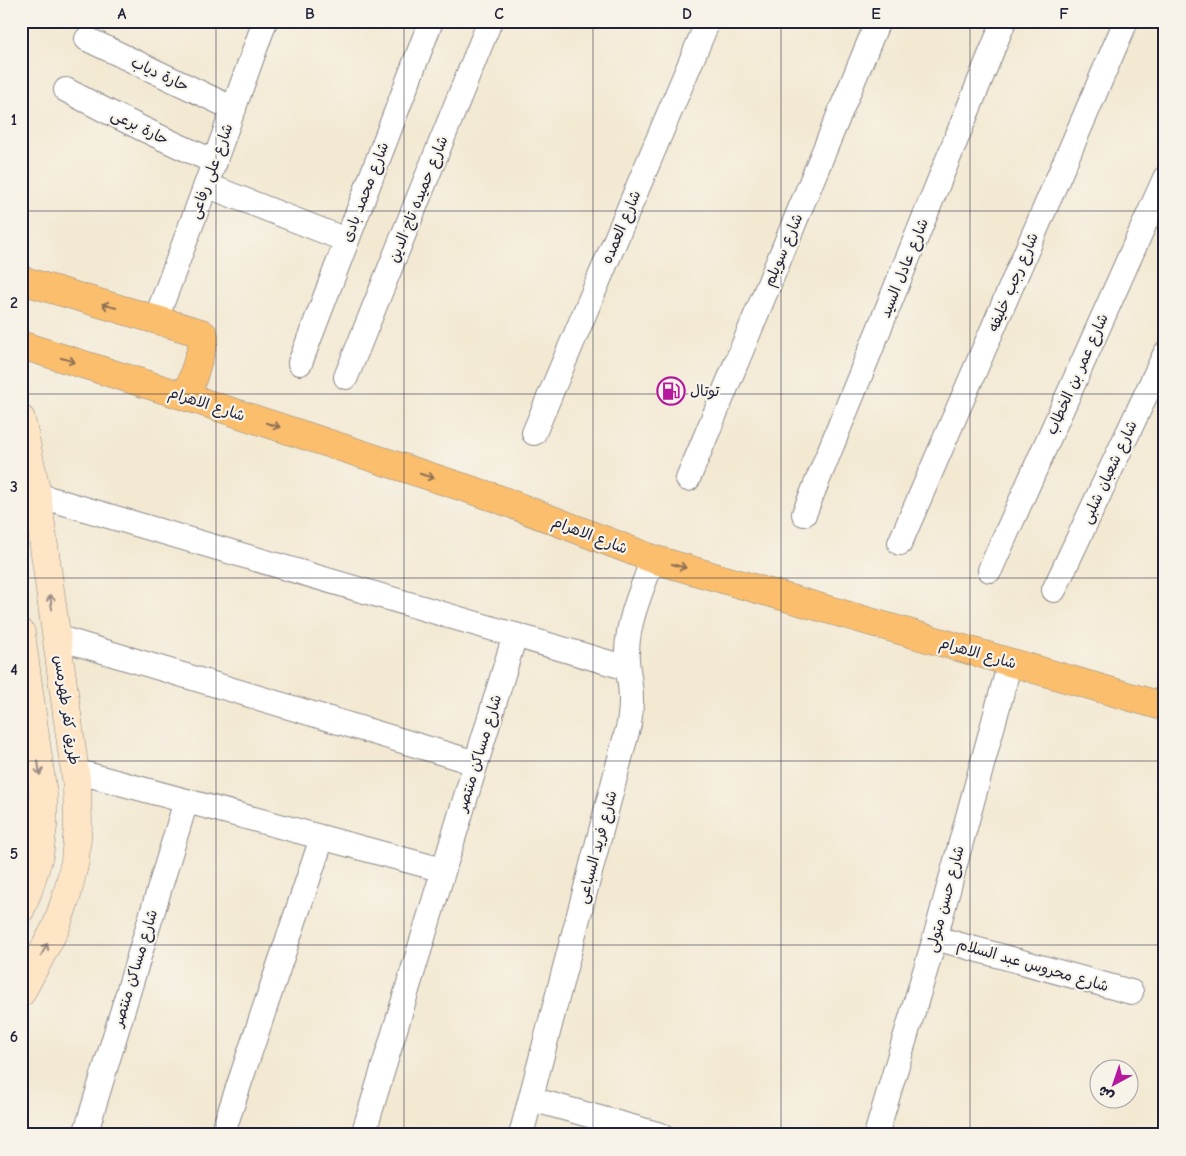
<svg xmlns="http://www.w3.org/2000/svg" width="1186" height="1156" font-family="'Comic Neue','Playpen Sans Arabic',sans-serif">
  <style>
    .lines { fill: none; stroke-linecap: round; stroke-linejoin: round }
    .street-casing { stroke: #8a8687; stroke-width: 26 }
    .secondary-casing { stroke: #8a8687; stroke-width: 29 }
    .primary-casing { stroke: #8a8687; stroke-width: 29 }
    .street { stroke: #fff; stroke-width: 24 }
    .secondary { stroke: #fde5c5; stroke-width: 28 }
    .primary { stroke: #fabe6d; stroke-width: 28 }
    .oneway { stroke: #8e7054 }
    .oneway2 { stroke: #9a8d87 }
    .grid { fill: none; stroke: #22223b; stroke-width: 1; stroke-opacity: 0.55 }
    .labels { text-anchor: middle; stroke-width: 4.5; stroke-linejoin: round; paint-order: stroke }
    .street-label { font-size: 15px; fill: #22223b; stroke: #f7f3e8 }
    .poi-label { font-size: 15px; fill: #22223b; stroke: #f7f3e8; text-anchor: start }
    .neatline { fill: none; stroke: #22223b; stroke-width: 2 }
    .grid-label { font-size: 16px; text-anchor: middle; font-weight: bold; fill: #22223b }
  </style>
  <rect width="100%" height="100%" fill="#f7f3e8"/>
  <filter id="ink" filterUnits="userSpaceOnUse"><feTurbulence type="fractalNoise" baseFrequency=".02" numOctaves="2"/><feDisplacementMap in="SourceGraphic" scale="10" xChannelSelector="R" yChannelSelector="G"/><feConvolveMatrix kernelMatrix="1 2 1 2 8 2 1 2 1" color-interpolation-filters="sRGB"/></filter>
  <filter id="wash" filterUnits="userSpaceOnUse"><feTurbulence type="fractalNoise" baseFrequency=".0096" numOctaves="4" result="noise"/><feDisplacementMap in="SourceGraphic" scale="20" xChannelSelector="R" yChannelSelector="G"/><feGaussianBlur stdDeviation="1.12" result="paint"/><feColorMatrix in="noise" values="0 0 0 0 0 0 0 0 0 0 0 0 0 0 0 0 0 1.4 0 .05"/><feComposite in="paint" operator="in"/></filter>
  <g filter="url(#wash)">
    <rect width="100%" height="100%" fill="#f3e9d3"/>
  </g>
  <g filter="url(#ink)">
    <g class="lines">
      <g class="street-casing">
        <g id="street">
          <polyline points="87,39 234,109"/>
          <path d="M66,90c49,26 98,50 149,72"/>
          <polyline points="206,185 346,240"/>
          <polyline points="156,319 206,185 265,21"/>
          <polyline points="300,363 431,21"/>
          <polyline points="346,377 490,21"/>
          <polyline points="534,433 708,21"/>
          <polyline points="688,479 878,21"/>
          <polyline points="37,495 627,668"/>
          <polyline points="804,514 1004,21"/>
          <polyline points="900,543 1126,21"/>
          <polyline points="990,570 1165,178"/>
          <polyline points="1054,590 1165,354"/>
          <polyline points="56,637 476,763"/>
          <polyline points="75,771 443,870"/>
          <polyline points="935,938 1131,992"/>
          <polyline points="531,1099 661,1135"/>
          <polyline points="85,1135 186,801"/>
          <polyline points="222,1135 322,838"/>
          <polyline points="363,1135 515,635"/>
          <path d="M521,1135l108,-411c2,-13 3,-26 1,-39 -1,-11 -4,-22 -3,-34 1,-32 15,-62 26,-92"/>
          <polyline points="876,1135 935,938 1010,662"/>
        </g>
      </g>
      <g class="secondary-casing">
        <g id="secondary">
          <polyline points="21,419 37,495 77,787 78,826 75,861 67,895 56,927 21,993"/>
          <polyline points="21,633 43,795 43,826 39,856 28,891 21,909"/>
        </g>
      </g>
      <g class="primary-casing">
        <g id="primary">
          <polyline points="21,280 201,333 204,335 204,340 187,397"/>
          <polyline points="21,345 187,397 496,498 653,559 1165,707"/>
        </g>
      </g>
      <use href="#street" class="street"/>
      <use href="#secondary" class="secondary"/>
      <use href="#primary" class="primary"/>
    </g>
    <defs><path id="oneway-shaft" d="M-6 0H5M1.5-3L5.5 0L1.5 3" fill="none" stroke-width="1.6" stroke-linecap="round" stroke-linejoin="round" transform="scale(1.25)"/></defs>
    <g class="oneway">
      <use href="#oneway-shaft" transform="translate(109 306) rotate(-164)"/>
      <use href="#oneway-shaft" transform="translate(68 360) rotate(17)"/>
      <use href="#oneway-shaft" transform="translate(273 425) rotate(18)"/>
      <use href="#oneway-shaft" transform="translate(427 476) rotate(18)"/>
      <use href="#oneway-shaft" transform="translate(679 566) rotate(16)"/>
    </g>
    <g class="oneway2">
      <use href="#oneway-shaft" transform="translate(51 602) rotate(-98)"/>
      <use href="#oneway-shaft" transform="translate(39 768) rotate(82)"/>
      <use href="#oneway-shaft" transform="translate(44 950) rotate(-63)"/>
    </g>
  </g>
  <path class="grid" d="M216,21v1114M404,21v1114M593,21v1114M781,21v1114M970,21v1114M21,211h1144M21,394h1144M21,578h1144M21,761h1144M21,945h1144"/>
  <defs>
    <g id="fuel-ring" transform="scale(1.4375)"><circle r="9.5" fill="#f7f3e8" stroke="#b5179e" stroke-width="1.5"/><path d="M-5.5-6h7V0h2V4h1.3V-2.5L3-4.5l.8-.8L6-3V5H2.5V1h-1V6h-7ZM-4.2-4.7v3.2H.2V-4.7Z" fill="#b5179e"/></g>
  </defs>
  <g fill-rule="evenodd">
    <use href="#fuel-ring" x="671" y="391"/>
  </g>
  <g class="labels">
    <g class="street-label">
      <text transform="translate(160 74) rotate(25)" y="5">حارة دياب</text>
      <text transform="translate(140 127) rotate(26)" y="5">حارة برعى</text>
      <text transform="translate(211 171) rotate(-70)" y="5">شارع على رفاعى</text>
      <text transform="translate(365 192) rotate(-69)" y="5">شارع محمد بادى</text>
      <text transform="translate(418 199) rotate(-68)" y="5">شارع حميده تاج الدين</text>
      <text transform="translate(621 227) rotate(-67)" y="5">شارع العمده</text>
      <text transform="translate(783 250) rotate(-67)" y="5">شارع سويلم</text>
      <text transform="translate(904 268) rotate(-68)" y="5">شارع عادل السيد</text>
      <text transform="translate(1013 282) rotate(-67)" y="5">شارع رجب خليفه</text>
      <text transform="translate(1077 374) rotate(-66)" y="5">شارع عمر بن الخطاب</text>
      <text transform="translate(207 404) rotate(18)" y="5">شارع الاهرام</text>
      <text transform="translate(1109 472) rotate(-65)" y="5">شارع شعبان شلبى</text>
      <text transform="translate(590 535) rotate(21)" y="5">شارع الاهرام</text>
      <text transform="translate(978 653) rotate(16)" y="5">شارع الاهرام</text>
      <text transform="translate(67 710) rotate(82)" y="5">طريق كفر طهرمس</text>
      <text transform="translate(479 753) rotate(-73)" y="5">شارع مساكن منتصر</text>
      <text transform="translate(597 847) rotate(-75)" y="5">شارع فريد السباعى</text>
      <text transform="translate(945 899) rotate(-75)" y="5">شارع حسن متولى</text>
      <text transform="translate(1033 965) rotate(16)" y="5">شارع محروس عبد السلام</text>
      <text transform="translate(135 968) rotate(-73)" y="5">شارع مساكن منتصر</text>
    </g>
    <g class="poi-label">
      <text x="690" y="396">توتال</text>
    </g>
  </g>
  <rect width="1186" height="1156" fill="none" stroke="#f7f3e8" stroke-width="55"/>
  <g transform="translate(1114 1084) rotate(220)"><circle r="24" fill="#f7f3e8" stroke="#a29fa3"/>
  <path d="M0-4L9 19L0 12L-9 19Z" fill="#b5179e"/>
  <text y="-8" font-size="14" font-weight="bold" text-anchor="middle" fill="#22223b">ش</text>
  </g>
  <rect x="28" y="28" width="1130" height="1100" class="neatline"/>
  <g class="grid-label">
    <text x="122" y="19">A</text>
    <text x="310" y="19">B</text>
    <text x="499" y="19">C</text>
    <text x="687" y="19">D</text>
    <text x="876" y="19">E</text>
    <text x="1064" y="19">F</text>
    <text x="14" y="125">1</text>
    <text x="14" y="308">2</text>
    <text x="14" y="492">3</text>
    <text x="14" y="675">4</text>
    <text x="14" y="859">5</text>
    <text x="14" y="1042">6</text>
  </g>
</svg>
